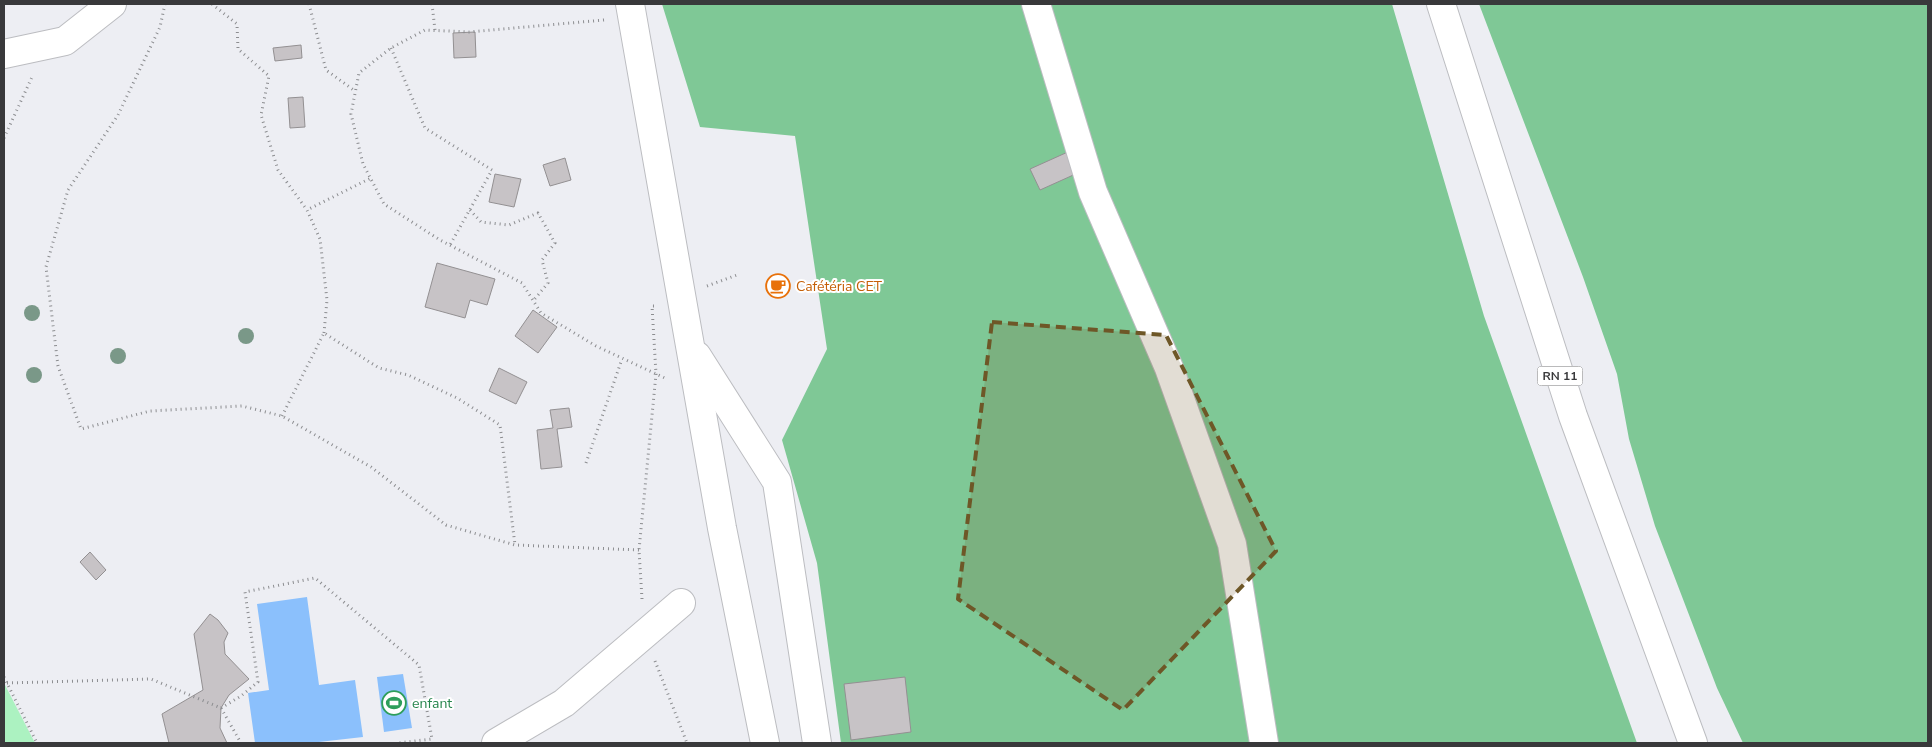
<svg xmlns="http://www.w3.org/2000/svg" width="1932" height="747" font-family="'Nunito Sans',sans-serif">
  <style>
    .green { fill: #acf2c1 }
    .forest { fill: #7fc896 }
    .water { fill: #8bc0fc }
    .building { fill: #c7c3c6; stroke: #939092 }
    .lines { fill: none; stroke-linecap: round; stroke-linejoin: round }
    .minor-casing { stroke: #bcbdc1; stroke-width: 30 }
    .major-casing { stroke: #bcbdc1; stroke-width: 30 }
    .path { stroke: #8c8d90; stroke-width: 3; stroke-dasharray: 1 4; stroke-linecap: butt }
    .minor { stroke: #fff; stroke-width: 28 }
    .major { stroke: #fff; stroke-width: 28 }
    .tree { fill: #7a9888 }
    .marked { fill: #6e5727; fill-opacity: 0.2; stroke: #6e5727; stroke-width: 4; stroke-dasharray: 10 6; stroke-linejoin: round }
    .labels { text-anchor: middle; stroke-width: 4; stroke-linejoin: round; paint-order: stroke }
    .shield { fill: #fff; stroke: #747476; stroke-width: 1 }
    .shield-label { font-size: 12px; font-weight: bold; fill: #39393b }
    .food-label { font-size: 14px; fill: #c56008; stroke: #fff; text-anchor: start }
    .leisure-label { font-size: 14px; fill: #27864d; stroke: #fff; text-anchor: start }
  </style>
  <rect width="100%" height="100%" fill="#edeef3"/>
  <polygon class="green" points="4,683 35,743 4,743"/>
  <g class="forest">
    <polygon points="662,4 1392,4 1484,316 1637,743 841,743 817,563 782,440 827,349 795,136 700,127"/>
    <polygon points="1479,4 1928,4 1928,743 1743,743 1717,688 1655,526 1629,439 1617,374 1583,277"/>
  </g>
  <g class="water">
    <polygon points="307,597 319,685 355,680 363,737 310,743 255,743 248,693 269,690 257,604"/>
    <polygon points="403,674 412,728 384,732 377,677"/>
  </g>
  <g class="building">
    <polygon points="475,32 476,57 454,58 453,33"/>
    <polygon points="301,45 302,58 275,61 273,48"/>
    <polygon points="303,97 305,127 290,128 288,98"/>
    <polygon points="1070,151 1080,172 1040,190 1030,169"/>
    <polygon points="565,158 571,180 550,186 543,165"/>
    <polygon points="495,174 521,179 514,207 489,202"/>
    <polygon points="437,263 495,279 487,305 470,300 465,318 425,307"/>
    <polygon points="533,310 557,327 538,353 515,336"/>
    <polygon points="499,368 527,382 516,404 489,391"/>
    <polygon points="569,408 572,427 557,429 562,467 541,469 537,430 553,428 550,410"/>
    <polygon points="90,552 106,570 96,580 80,562"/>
    <polygon points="210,614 218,620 228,633 224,642 225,654 249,679 229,695 221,708 220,728 227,743 169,743 162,714 203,690 194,634"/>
    <polygon points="905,677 911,732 851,740 844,684"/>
  </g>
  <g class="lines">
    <g class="minor-casing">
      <g id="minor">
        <polyline points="630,4 722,528 765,743"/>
        <polyline points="1036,4 1093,192 1169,368 1232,544 1264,743"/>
        <polyline points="4,54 65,41 112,4"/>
        <polyline points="697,356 777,482 817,743"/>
        <polyline points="496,743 564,703 681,603"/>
      </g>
    </g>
    <g class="major-casing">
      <polyline id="major" points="1441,4 1573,416 1693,743"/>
    </g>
    <g class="path">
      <polyline points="165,4 160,27 118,115 68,190 46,267 58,366 81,429 150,411 242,406 282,416 371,467 446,525 515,545 639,550"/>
      <polyline points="212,4 237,24 238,49 269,76 261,115 278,170 307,210"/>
      <polyline points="309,4 326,70 355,91"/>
      <polyline points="432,4 435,30"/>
      <polyline points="604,20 469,32 425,30 391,48 359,73 351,114 363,164 384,204 440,240 522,283 541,313 596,346 667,379"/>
      <polyline points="391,48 425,128 492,170 450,245"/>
      <polyline points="4,138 32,77"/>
      <polyline points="470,210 481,222 509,225 538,213 555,243 542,260 548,283 533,301"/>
      <polyline points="707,286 737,275"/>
      <polyline points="324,333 327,300 320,239 307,210 371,178"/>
      <polyline points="282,416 324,333 379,368 408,375 457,398 500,425 515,545"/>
      <polyline points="586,463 622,359"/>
      <polyline points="642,599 639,550 656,374 652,306 654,306"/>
      <polyline points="655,661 687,743"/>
      <polyline points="4,677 37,743"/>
      <polyline points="7,683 151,679 221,708 241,743"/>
      <polyline points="221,708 241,696 258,682 245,592 315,578 419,665 432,739 398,743"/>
    </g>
    <use href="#minor" class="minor"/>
    <use href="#major" class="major"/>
  </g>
  <g class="tree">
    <circle cx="32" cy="313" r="8"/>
    <circle cx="246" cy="336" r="8"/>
    <circle cx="118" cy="356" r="8"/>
    <circle cx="34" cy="375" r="8"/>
  </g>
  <path class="marked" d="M992,322l174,13 110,216 -153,159 -165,-111z"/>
  <defs>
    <g id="cafe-ring" transform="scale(1.25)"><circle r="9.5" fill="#fff" stroke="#e8710a" stroke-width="1.5"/><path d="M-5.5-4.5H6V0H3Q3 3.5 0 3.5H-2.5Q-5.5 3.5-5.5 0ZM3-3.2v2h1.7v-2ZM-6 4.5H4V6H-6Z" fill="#e8710a"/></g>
    <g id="stadium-ring" transform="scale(1.25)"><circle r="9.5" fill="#fff" stroke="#2e9e5b" stroke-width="1.5"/><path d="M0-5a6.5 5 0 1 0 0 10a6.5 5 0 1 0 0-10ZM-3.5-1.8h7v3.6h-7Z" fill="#2e9e5b"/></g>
  </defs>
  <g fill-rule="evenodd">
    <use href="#cafe-ring" x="778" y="286"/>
    <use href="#stadium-ring" x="394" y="703"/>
  </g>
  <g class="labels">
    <rect class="shield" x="1537.5" y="366.5" width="45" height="19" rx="4"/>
    <g class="shield-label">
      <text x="1560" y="380">RN 11</text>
    </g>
    <g class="food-label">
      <text x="796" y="291">Cafétéria CET</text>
    </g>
    <g class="leisure-label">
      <text x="412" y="708">enfant</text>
    </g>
  </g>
  <rect width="1932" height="747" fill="none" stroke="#39393b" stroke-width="10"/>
</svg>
